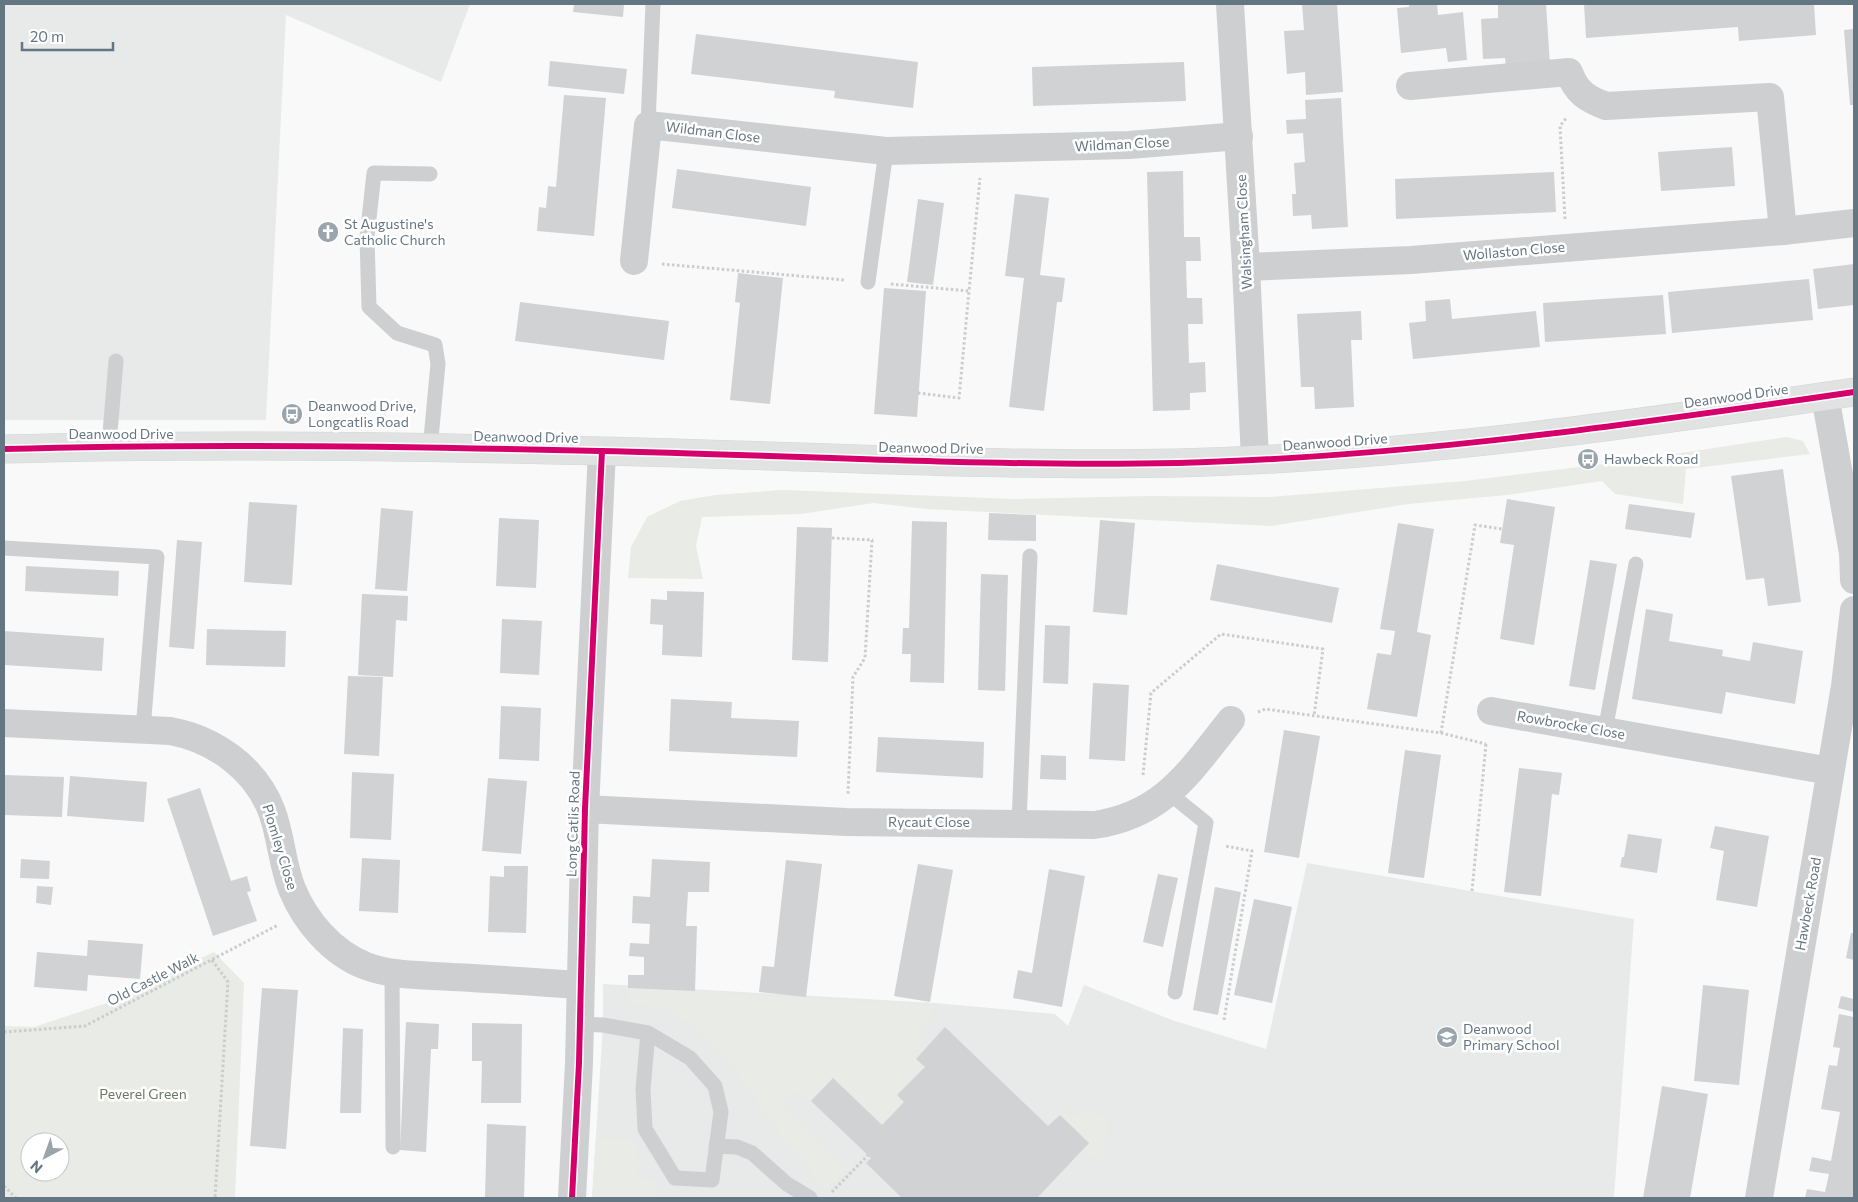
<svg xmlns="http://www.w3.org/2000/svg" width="1858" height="1202" font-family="Commissioner,sans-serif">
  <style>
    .built { fill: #e8e9e9 }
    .green { fill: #e8ebe6; fill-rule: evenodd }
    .building { fill: #d0d2d3 }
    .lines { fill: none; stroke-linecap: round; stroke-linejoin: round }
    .secondary-casing { stroke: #d5d6d7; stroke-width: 29 }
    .path { stroke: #cbcccd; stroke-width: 3; stroke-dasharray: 2.5 2.5; stroke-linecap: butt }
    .lane { stroke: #cecfd0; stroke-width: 15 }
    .street { stroke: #cecfd0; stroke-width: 28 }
    .secondary { stroke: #e1e2e2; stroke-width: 28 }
    .cycleway-casing { stroke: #fff; stroke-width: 9 }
    .cycleway { stroke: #d6006c; stroke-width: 6 }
    .labels { text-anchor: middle; stroke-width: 5; stroke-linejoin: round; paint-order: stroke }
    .street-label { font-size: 14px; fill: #657683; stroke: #fff }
    .poi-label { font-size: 14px; fill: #657683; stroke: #fff; text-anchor: start }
    .park-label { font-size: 14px; fill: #687a64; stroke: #fff }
  </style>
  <rect width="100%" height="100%" fill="#f9f9f9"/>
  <g class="built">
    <polygon points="4,4 470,4 441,82 286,15 266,420 4,420"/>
    <polygon points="1307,863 1634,919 1614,1198 592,1198 603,1025 603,984 935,1003 1055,1014 1068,1026 1084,985 1172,1020 1266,1049"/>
  </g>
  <g class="green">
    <polygon points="1787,437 1803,441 1810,454 1686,469 1683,504 1615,494 1602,481 1507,495 1408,504 1271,526 927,509 874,503 801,514 702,517 696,546 703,579 628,578 631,547 647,517 680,501 715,495 783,490 1013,499 1149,496 1269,497 1465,481 1628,461"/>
    <path d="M214,952l30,31 -9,215h-231v-172l30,1 109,-36 25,-17zM30,1142h30v30h-30z"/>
    <polygon points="630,987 932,1006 931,1018 921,1029 920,1043 911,1053 925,1067 897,1095 904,1102 882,1125 833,1078 811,1101 790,1089 780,1104 847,1169 826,1191 775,1127 730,1063 690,1025 665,1008 628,1004"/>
    <polygon points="1081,1111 1109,1116 1101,1166 1083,1150 1089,1143 1060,1115 1065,1112 1072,1118"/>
    <polygon points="596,1137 634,1140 639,1158 638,1178 656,1182 655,1198 592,1198"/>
  </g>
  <g class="building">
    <polygon points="574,4 624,4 623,17 573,12"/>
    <polygon points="1302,4 1337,4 1343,92 1306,95 1305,72 1287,74 1284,31 1304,30"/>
    <polygon points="1409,4 1437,4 1438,15 1463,12 1467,60 1448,62 1446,48 1401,53 1397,8 1409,7"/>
    <polygon points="1498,4 1546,4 1550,65 1506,67 1505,58 1483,59 1481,19 1498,18"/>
    <polygon points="1584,4 1814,4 1816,35 1739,41 1738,27 1586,38"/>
    <polygon points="1854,29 1854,105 1850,105 1844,30"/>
    <polygon points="696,34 918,62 913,108 834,98 835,91 691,74"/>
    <polygon points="550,61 627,69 624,94 548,86"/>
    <polygon points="1184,62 1186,101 1033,106 1032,67"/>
    <polygon points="564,95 606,98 594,236 537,231 539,207 546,208 548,186 556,187"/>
    <polygon points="1341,98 1348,227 1312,229 1311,215 1293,216 1292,194 1296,194 1294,163 1305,162 1303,133 1287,134 1286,120 1306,119 1305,100"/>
    <polygon points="1732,147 1735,186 1661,191 1658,152"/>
    <polygon points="677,169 811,187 806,226 672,208"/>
    <polygon points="1183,171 1184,237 1200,237 1201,261 1186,261 1187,298 1202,298 1203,324 1188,324 1189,363 1205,362 1206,392 1190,393 1190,410 1153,411 1147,172"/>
    <polygon points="1554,172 1556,212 1396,219 1395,179"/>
    <polygon points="1015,194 1049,198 1040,275 1065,278 1062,302 1057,302 1044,411 1009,407 1024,278 1005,276"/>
    <polygon points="918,199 944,203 933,285 907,282"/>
    <polygon points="1854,264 1854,305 1818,309 1813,269"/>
    <polygon points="738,273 783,278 770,404 730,400 740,303 735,302"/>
    <polygon points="1809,279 1813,320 1672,333 1668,292"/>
    <polygon points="884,288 926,291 917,417 874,414"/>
    <polygon points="1663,295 1666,334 1545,342 1543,303"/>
    <polygon points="1450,299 1452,319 1536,311 1540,347 1413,359 1409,323 1426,321 1425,301"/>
    <polygon points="520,302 669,321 664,360 515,341"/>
    <polygon points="1361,311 1362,340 1351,340 1354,407 1315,409 1314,387 1301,387 1297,314"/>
    <polygon points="1783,469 1801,602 1768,606 1764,578 1746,580 1731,476"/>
    <polygon points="1507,499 1555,507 1534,645 1500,639 1514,545 1500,543"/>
    <polygon points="249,502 297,505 292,585 244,582"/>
    <polygon points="1629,504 1695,513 1691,538 1625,529"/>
    <polygon points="381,508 413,511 407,591 375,589"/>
    <polygon points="989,513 1036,515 1036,541 988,540"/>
    <polygon points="499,518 539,520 536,588 496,586"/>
    <polygon points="1100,520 1135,523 1127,615 1093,612"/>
    <polygon points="912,521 947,522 944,683 910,682 911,654 902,654 903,628 909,628"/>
    <polygon points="1398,523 1434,529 1417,632 1431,635 1417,717 1367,709 1377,653 1391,655 1395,631 1380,629"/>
    <polygon points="797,527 832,528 828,662 792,660"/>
    <polygon points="177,540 202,542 194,649 169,647"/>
    <polygon points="1590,560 1617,564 1595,690 1569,686"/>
    <polygon points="1217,564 1339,588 1332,623 1210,600"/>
    <polygon points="26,566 119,571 118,596 25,591"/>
    <polygon points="981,574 1008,575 1005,691 978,690"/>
    <polygon points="667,591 704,592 702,657 662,655 663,625 650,624 651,599 667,600"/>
    <polygon points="362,594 408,596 407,621 396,620 393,677 358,675"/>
    <polygon points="1646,609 1673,614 1669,641 1723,650 1722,656 1750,661 1753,642 1803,651 1795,704 1726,692 1722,714 1632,699"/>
    <polygon points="502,619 542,621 539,675 500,673"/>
    <polygon points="1045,625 1070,626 1068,684 1043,683"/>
    <polygon points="207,629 286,631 285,667 206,665"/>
    <polygon points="4,631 104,638 102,671 4,665"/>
    <polygon points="348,676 383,677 379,756 344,754"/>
    <polygon points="1093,683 1129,685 1125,761 1089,759"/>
    <polygon points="671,699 732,702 731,718 799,721 797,757 669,751"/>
    <polygon points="501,706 541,708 539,761 499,759"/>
    <polygon points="1284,730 1320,736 1299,858 1264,852"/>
    <polygon points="878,737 984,742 983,778 876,772"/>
    <polygon points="1405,750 1441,755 1424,878 1388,873"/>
    <polygon points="1041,755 1066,756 1066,780 1040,779"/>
    <polygon points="1519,768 1562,773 1559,795 1552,794 1541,896 1504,892"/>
    <polygon points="352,772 394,774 391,840 350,838"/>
    <polygon points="4,775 64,777 62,817 4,815"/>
    <polygon points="70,776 147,782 144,822 67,816"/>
    <polygon points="488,778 527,781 521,854 482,851"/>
    <polygon points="200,788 231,881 247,876 251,891 247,892 257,921 213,936 167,799"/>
    <polygon points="1715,826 1769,836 1757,907 1716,900 1724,851 1710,848"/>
    <polygon points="1628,834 1662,839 1657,873 1620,867 1622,857 1624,857"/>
    <polygon points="362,858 400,860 398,913 359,911"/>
    <polygon points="21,859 50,861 49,879 20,878"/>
    <polygon points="652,859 710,862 709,892 688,892 686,926 697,926 695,991 628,988 628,975 644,975 644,957 629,956 630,943 649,944 650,924 632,923 633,896 650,897"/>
    <polygon points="786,860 822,864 806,997 759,992 762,966 774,967"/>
    <polygon points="918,864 953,870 930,1002 894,996"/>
    <polygon points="504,866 528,866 526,933 488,932 490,876 504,877"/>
    <polygon points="1049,869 1085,876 1062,1007 1013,998 1018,970 1032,973"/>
    <polygon points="1158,874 1178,878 1163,947 1143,942"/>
    <polygon points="37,886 53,887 51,905 36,903"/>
    <polygon points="1215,887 1241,892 1218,1015 1193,1010"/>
    <polygon points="1254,899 1292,907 1272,1003 1234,995"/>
    <polygon points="1851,933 1854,933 1854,960 1846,958"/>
    <polygon points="88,940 143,944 140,979 88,975 87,991 34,987 37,952 87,956"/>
    <polygon points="1703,985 1749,990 1739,1085 1694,1081"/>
    <polygon points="262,988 298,990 286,1149 250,1146"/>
    <polygon points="1841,996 1854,999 1854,1012 1838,1008"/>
    <polygon points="1839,1014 1854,1017 1854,1198 1805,1198 1807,1189 1825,1192 1829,1174 1809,1171 1812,1157 1831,1161 1840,1112 1821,1109 1829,1065 1837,1066 1840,1048 1833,1047"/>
    <polygon points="406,1022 439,1024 438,1049 431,1049 426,1152 400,1150"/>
    <polygon points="472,1023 522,1024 521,1103 481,1103 482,1061 472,1061"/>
    <polygon points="945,1027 1048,1126 1060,1115 1089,1143 1037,1198 902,1198 866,1163 871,1158 811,1101 833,1078 882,1125 904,1102 897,1095 925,1067 916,1059"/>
    <polygon points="343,1028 363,1029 361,1113 340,1113"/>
    <polygon points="1662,1086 1708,1094 1690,1198 1643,1198"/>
    <polygon points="487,1124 526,1126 524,1198 485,1198"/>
  </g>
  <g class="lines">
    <g class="secondary-casing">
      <path id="secondary" d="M4,449c198,-6 398,-3 596,2 193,4 385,16 578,12 227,-6 452,-38 676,-71"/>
    </g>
    <g class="path">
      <polyline points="1565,219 1560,126 1567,117"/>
      <polyline points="662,264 845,280"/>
      <polyline points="891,284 969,291 980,178"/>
      <polyline points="918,393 959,398 969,291"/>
      <polyline points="832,538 872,540 865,658 853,677 848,794"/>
      <polyline points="1258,712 1265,709 1441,733 1486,744"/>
      <polyline points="1441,733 1475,525 1502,529"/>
      <polyline points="1143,775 1151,693 1221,634 1323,649 1314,716"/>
      <polyline points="1472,891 1486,744"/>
      <polyline points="212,960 228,982 215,1198"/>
      <polyline points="1224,1020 1252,851 1225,846"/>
      <polyline points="4,1032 85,1026 278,925"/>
      <polyline points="4,1186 16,1198"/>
      <polyline points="832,1192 868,1155"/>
    </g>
    <g class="lane">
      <polyline points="648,125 653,4"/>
      <polyline points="868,282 886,151"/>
      <polyline points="109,445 116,361"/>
      <polyline points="430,449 438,364 435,345 397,333 369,307 367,237 374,173 430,174"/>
      <polyline points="4,548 157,557 143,730"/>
      <polyline points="1605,731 1636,564"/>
      <polyline points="1169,793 1206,823 1175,992"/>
      <polyline points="1019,823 1030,556"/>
      <polyline points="392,972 393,1147"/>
      <polyline points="579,1024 603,1025 648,1033 690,1058 715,1086 721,1112 712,1180 675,1178 645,1129 643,1089 648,1033"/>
      <polyline points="716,1146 737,1147 752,1153 787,1184 810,1198"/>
    </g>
    <g class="street">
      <polyline points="1230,4 1246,267 1255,459"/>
      <path d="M1410,86l159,-14c7,20 18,27 37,34l164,-9 13,134"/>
      <polyline points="634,261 648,125 886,151 1129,145 1239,136"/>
      <polyline points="1246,267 1411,260 1783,231 1854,223"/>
      <polyline points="1825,396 1853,553 1854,580"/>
      <polyline points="1491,711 1830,771"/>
      <path d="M4,723l166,8c44,8 86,37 102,81 9,24 10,52 20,77 13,32 40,64 74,77 26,10 58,9 86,11 42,2 85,5 128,8"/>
      <path d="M585,809l261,13 248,3c70,-10 96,-54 137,-105"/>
      <polyline points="572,1198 579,1063 585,809 602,451"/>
      <polyline points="1759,1198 1845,686 1854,610"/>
    </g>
    <use href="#secondary" class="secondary"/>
    <g class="cycleway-casing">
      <g id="cycleway">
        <path d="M4,449c198,-6 398,-3 596,2 193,4 385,16 578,12 227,-6 452,-38 676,-71"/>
        <polyline points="572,1198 579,1063 585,809 602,451"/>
      </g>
    </g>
    <use href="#cycleway" class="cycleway"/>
  </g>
  <defs>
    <g id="church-disc" transform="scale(1.125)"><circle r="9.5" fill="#99a4ac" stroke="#fff"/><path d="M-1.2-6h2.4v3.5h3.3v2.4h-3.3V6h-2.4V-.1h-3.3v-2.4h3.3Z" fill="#fff"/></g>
    <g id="bus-disc" transform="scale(1.125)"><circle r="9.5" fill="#99a4ac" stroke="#fff"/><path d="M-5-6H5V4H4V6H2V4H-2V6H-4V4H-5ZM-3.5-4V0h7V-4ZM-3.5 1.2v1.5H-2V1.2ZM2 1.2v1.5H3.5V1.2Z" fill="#fff"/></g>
    <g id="school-disc" transform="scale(1.125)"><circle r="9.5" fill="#99a4ac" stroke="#fff"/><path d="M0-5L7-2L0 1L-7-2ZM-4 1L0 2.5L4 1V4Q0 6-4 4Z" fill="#fff"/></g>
  </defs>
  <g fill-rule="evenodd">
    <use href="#church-disc" x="328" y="232"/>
    <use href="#bus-disc" x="292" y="414"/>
    <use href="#bus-disc" x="1588" y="459"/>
    <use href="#school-disc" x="1447" y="1037"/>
  </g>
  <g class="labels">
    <g class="street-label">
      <text transform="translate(713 132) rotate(7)" y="5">Wildman Close</text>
      <text transform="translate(1122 144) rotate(-3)" y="5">Wildman Close</text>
      <text transform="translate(1244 232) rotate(-93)" y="5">Walsingham Close</text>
      <text transform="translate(1514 251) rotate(-5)" y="5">Wollaston Close</text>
      <text transform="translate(1736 396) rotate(-8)" y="5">Deanwood Drive</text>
      <text x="121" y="439">Deanwood Drive</text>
      <text transform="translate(526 437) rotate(1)" y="5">Deanwood Drive</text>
      <text transform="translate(1335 442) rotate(-4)" y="5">Deanwood Drive</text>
      <text transform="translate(931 448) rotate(1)" y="5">Deanwood Drive</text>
      <text transform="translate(1571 725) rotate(10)" y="5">Rowbrocke Close</text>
      <text x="929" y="827">Rycaut Close</text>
      <text transform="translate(573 824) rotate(-88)" y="5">Long Catlis Road</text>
      <text transform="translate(280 847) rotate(73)" y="5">Plomley Close</text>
      <text transform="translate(1808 904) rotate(-80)" y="5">Hawbeck Road</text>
      <text transform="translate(153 979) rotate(-27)" y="5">Old Castle Walk</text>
    </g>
    <g class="poi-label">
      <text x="344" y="229">St Augustine's<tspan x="344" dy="16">Catholic Church</tspan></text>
      <text x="308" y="411">Deanwood Drive,<tspan x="308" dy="16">Longcatlis Road</tspan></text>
      <text x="1604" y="464">Hawbeck Road</text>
      <text x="1463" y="1034">Deanwood<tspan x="1463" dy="16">Primary School</tspan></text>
    </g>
    <g class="park-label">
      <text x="143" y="1099">Peverel Green</text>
    </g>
  </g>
  <rect width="1858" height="1202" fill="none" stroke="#657683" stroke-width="10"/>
  <g transform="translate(45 1157) rotate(221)"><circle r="24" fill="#ffffff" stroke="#c1c8cd"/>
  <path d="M0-4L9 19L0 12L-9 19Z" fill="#99a4ac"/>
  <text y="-8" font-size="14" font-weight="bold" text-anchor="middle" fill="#657683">N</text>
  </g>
  <path d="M22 42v8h91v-8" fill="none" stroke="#657683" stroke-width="2.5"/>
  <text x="30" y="42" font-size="15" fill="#657683" stroke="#ffffff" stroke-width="4" paint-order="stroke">20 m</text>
</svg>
